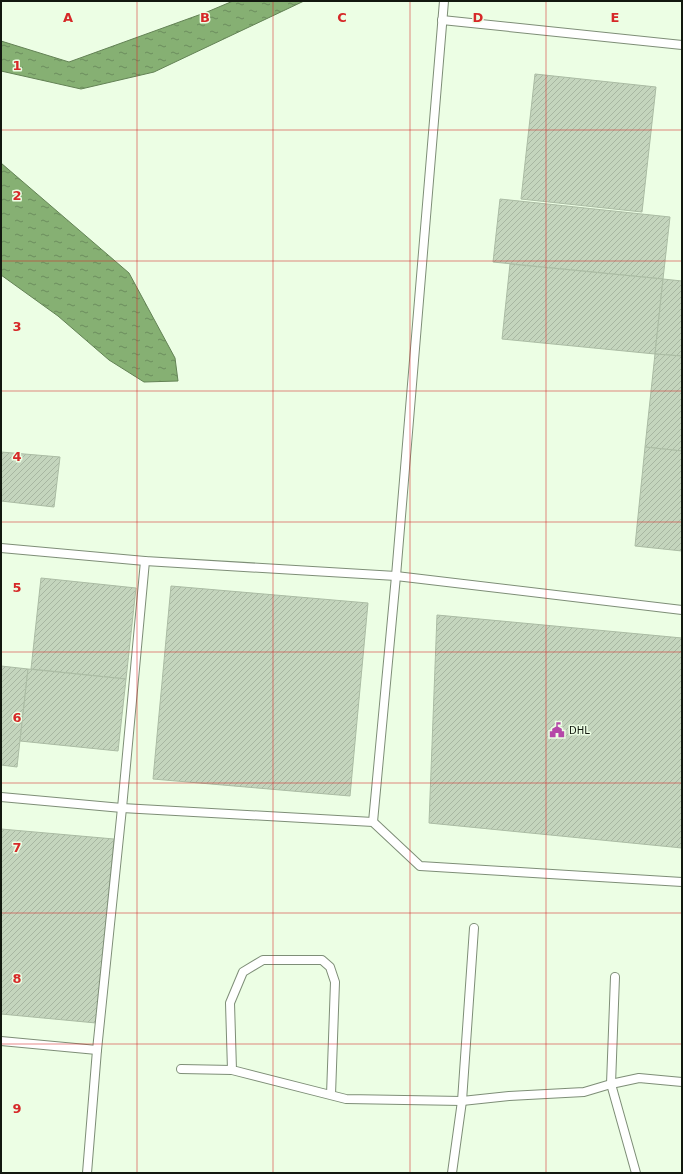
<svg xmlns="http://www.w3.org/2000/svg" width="683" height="1174" font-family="'DejaVu Sans',sans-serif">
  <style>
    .water { fill: url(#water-ripples); stroke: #638255 }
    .building { fill: url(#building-hatch); stroke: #abbca4 }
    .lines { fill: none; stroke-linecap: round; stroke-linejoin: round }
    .service-casing { stroke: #7e8e77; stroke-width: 10 }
    .service { stroke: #fff; stroke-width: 8 }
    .grid { fill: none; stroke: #d62828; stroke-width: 1; stroke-opacity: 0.55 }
    .labels { text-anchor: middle; stroke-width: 3; stroke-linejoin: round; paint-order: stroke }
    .poi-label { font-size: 10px; fill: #12180f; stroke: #ecfee4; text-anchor: start }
    .grid-label { font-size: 13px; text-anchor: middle; font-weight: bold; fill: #d62828; stroke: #ecfee4; stroke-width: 3; stroke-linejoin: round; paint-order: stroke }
  </style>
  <defs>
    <pattern id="water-ripples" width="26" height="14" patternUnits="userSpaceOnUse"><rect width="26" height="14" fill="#86b073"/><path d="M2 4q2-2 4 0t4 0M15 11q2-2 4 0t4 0" fill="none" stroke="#6c8e5d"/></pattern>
    <pattern id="building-hatch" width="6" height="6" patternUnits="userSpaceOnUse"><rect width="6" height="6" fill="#c4d5bd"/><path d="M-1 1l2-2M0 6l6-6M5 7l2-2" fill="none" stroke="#a7b6a1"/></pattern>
  </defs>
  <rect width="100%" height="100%" fill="#ecfee4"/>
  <g class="water">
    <polygon points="233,1 304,1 154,72 81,89 1,71 1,41 69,62 207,12"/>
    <polygon points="1,163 129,273 175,358 178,381 144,382 109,360 58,316 1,275"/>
  </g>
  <g class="building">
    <polygon points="535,74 656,87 642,212 521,199"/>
    <polygon points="500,199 670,217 663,279 493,262"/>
    <polygon points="510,264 663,279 655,354 502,339"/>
    <polygon points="663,279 682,281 682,356 655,354"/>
    <polygon points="655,354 682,356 682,451 645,447"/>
    <polygon points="645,447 682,451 682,551 635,546"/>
    <polygon points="1,452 60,457 54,507 1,501"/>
    <polygon points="41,578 136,588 126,679 31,669"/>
    <polygon points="171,586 368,603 350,796 153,779"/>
    <polygon points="437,615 682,638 682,848 429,823"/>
    <polygon points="1,666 28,669 17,767 1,765"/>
    <polygon points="28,669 126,679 118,751 20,741"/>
    <polygon points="1,829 114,839 96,1023 1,1014"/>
  </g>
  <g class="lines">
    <g class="service-casing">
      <g id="service">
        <polyline points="442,20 682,45"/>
        <polyline points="1,548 145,561 396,576 682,610"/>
        <polyline points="1,797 122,808 373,822 420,866 682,882"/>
        <polyline points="373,822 396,576 444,1"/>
        <polyline points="615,977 611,1084 636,1173"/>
        <polyline points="1,1041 97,1050"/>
        <polyline points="181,1069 232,1070"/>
        <polyline points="331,1095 335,982 330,967 322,960 263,960 243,972 230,1003 232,1070 346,1099 462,1101 509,1096 584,1092 611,1084 639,1078 682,1082"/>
        <polyline points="87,1173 97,1050 122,808 145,561"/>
        <polyline points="452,1173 462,1101 474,928"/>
      </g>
    </g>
    <use href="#service" class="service"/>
  </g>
  <path class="grid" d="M137,1v1172M273,1v1172M410,1v1172M546,1v1172M1,130h681M1,261h681M1,391h681M1,522h681M1,652h681M1,783h681M1,913h681M1,1044h681"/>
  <defs>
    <g id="civic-bare" transform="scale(1.2)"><path d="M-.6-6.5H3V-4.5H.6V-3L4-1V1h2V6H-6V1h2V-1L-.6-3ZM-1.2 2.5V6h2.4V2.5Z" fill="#b548a8" stroke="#ecfee4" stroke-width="2.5" paint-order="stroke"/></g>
  </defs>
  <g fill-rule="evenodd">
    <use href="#civic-bare" x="557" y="730"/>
  </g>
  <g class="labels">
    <g class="poi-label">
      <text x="569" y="734">DHL</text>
    </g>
  </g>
  <g class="grid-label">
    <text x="68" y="22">A</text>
    <text x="205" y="22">B</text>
    <text x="342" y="22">C</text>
    <text x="478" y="22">D</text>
    <text x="615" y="22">E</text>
    <text x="17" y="70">1</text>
    <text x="17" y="200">2</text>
    <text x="17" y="331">3</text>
    <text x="17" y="461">4</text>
    <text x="17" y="592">5</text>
    <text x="17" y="722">6</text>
    <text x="17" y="852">7</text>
    <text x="17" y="983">8</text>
    <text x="17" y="1113">9</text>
  </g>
  <rect width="683" height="1174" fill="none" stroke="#12180f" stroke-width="4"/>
</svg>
